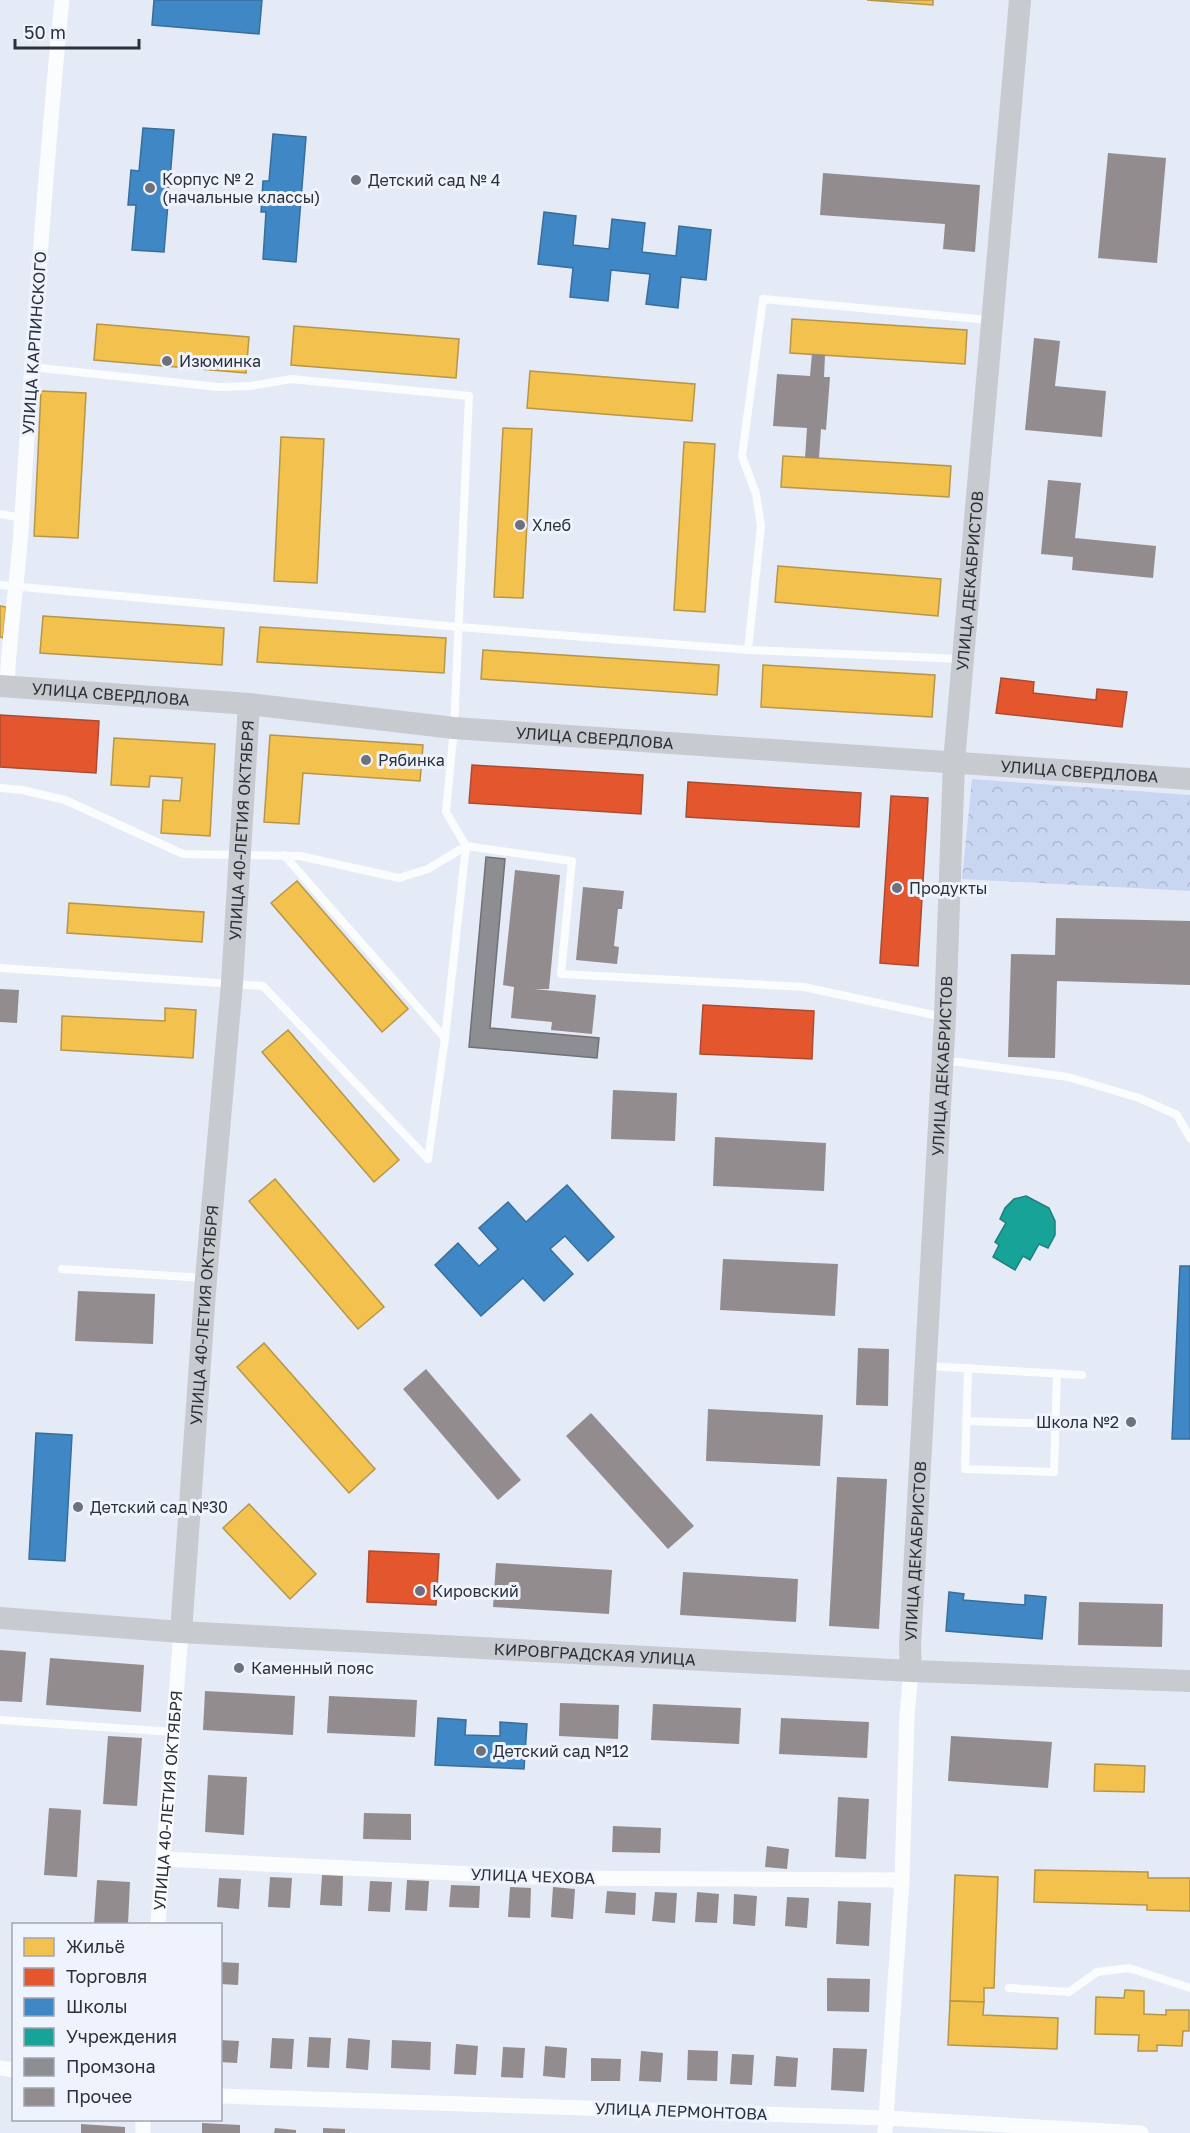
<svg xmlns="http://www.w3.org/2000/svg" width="1190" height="2133" font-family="'Golos Text',sans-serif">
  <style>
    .park { fill: url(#park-crowns) }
    .homes { fill: #f2c14e; stroke: #b79648; stroke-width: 1.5 }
    .shops { fill: #e4572e; stroke: #ad4b31; stroke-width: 1.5 }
    .schools { fill: #3f88c5; stroke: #396e9b; stroke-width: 1.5 }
    .public { fill: #17a398; stroke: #1d807c; stroke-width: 1.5 }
    .industry { fill: #8d8d92; stroke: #707177; stroke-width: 1.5 }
    .building { fill: #928c8f }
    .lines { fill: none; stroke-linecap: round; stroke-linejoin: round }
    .lane { stroke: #fbfcfe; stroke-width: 8 }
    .street { stroke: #fbfcfe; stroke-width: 15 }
    .secondary { stroke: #c7cacf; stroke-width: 22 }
    .poi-dot { fill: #6c717b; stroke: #eff3fd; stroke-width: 2 }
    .labels { text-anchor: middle; stroke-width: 6; stroke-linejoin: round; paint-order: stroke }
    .poi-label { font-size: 16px; fill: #2c3039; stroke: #eff3fd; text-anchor: start }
    .street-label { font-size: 16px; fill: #2c3039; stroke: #eff3fd }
  </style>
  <defs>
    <pattern id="park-crowns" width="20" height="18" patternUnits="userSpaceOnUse" patternTransform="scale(1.5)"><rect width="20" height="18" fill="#c9d6f2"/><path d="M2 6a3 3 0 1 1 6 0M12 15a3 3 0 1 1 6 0" fill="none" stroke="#adb8d0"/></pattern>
  </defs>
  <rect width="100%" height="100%" fill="#e4eaf6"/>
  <polygon class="park" points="972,779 1190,795 1190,891 962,879"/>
  <g class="homes">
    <polygon points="867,0 933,0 933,5"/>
    <polygon points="792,319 967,330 965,364 790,353"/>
    <polygon points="97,324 249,337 246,373 94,360"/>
    <polygon points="294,326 459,339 456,378 291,365"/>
    <polygon points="530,371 695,384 692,421 527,408"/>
    <polygon points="41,391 86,393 78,538 34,536"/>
    <polygon points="503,428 532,429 523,598 494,597"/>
    <polygon points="281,437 324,439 317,583 274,581"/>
    <polygon points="684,442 715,444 705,612 674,610"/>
    <polygon points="783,456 951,466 949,497 781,487"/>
    <polygon points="778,566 941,579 938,616 775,602"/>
    <polygon points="0,606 6,607 3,638 0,637"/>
    <polygon points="43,616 224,628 222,665 40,653"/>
    <polygon points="260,627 446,638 444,673 257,662"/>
    <polygon points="483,650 719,665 717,695 481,679"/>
    <polygon points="763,665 935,675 932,717 761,707"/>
    <polygon points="270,735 423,745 420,781 303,773 299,824 264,822"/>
    <polygon points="114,738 215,744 210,836 161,833 163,800 180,801 182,778 150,776 149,787 111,785"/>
    <polygon points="297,881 408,1009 382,1032 271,903"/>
    <polygon points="69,903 204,912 202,942 67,933"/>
    <polygon points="165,1008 196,1010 193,1058 61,1050 62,1016 165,1021"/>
    <polygon points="288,1030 399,1160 374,1182 262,1052"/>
    <polygon points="275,1179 384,1307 358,1329 249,1201"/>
    <polygon points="264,1343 375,1469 349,1493 237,1367"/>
    <polygon points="249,1504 316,1574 290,1599 223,1528"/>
    <polygon points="1095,1764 1145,1766 1144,1792 1094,1791"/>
    <polygon points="1035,1870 1148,1872 1148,1878 1190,1878 1190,1911 1147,1910 1147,1905 1034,1902"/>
    <polygon points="955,1875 998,1877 994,1988 984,1988 984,2002 950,2001"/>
    <polygon points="1125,1990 1144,1991 1144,2014 1166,2015 1166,2010 1189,2010 1189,2031 1183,2031 1182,2046 1157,2045 1157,2051 1138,2051 1139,2035 1095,2034 1096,1997 1124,1998"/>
    <polygon points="950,2001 984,2002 983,2015 1058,2018 1057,2049 948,2045"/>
  </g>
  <g class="shops">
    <polygon points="1001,678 1034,682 1033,693 1096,700 1097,689 1127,692 1122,727 996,713"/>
    <polygon points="0,715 99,721 96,773 0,767"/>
    <polygon points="472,765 643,775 641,814 469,803"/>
    <polygon points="688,782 861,793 859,827 686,817"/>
    <polygon points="891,796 928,798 918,966 880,963"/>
    <polygon points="703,1005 814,1011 812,1059 700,1054"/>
    <polygon points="369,1551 439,1554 436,1605 367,1602"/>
  </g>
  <g class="schools">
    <polygon points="154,0 262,0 259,34 152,25"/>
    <polygon points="143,128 174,130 164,252 132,250 136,205 128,205 131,170 139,171"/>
    <polygon points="273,134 306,137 296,262 263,259 266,212 261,212 263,181 269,181"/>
    <polygon points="544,212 576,216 573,245 609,249 612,219 645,223 642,252 676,256 679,226 711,230 706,280 681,277 678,308 646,304 650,274 611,270 608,301 570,297 573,268 538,264"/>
    <polygon points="567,1185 614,1237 588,1261 565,1236 550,1249 573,1274 544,1301 523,1278 481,1316 435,1265 458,1243 479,1266 498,1249 479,1228 508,1202 526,1222"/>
    <polygon points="1180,1266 1190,1266 1190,1439 1172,1439"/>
    <polygon points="36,1433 72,1435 65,1561 29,1559"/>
    <polygon points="949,1592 964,1594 963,1600 1025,1605 1025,1595 1046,1597 1042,1639 946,1631"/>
    <polygon points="438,1718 466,1720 465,1735 500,1736 500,1722 527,1724 524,1769 435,1765"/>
  </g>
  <polygon class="public" points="1026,1196 1049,1208 1055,1221 1055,1235 1048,1248 1039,1244 1030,1260 1023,1256 1015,1270 993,1257 999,1245 995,1242 1006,1223 1000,1219 1005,1208 1014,1199"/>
  <polygon class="industry" points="486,857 505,859 490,1028 599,1038 597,1058 469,1047"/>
  <g class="building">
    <polygon points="1108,153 1166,158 1157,263 1098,258"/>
    <polygon points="823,173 980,185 975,252 943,249 945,224 820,215"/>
    <polygon points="1034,338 1060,341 1055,386 1106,391 1102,437 1025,430"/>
    <polygon points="812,354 825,355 824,377 830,377 826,430 821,429 819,458 805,458 807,428 773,426 777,374 810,376"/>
    <polygon points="1048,480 1081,483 1075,538 1156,546 1153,578 1072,570 1073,557 1041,554"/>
    <polygon points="515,870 560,875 549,989 534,989 596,995 592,1034 551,1030 552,1022 511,1018 514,987 503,985"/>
    <polygon points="583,887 624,891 622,909 618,909 614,946 619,947 617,964 576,960"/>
    <polygon points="1056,918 1190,921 1190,985 1057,981 1055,1058 1008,1057 1011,954 1055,955"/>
    <polygon points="0,989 19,990 17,1023 0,1022"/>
    <polygon points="613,1090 677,1093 675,1141 611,1139"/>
    <polygon points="715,1137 826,1143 824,1191 713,1186"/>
    <polygon points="723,1259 838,1264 835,1316 720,1310"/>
    <polygon points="78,1291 155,1294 153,1344 75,1341"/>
    <polygon points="858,1348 889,1349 888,1406 856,1405"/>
    <polygon points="426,1369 521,1480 498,1500 403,1389"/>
    <polygon points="708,1409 823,1415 820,1466 706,1461"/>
    <polygon points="591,1413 694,1526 668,1549 566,1436"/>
    <polygon points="837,1477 887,1479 879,1629 829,1626"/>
    <polygon points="496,1563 612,1570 609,1614 493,1607"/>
    <polygon points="683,1572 798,1579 796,1622 680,1615"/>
    <polygon points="1079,1602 1163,1604 1162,1647 1078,1645"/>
    <polygon points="0,1650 26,1652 22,1702 0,1701"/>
    <polygon points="50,1658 144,1665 141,1712 46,1705"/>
    <polygon points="205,1691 295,1696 293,1735 203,1730"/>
    <polygon points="329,1696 417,1700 415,1737 327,1733"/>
    <polygon points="560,1703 619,1705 618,1739 559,1736"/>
    <polygon points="653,1704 741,1708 739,1744 651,1740"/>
    <polygon points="781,1718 869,1722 867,1758 779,1754"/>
    <polygon points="108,1736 142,1738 137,1806 103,1804"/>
    <polygon points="951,1736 1052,1742 1048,1788 948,1781"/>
    <polygon points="208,1775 247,1777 244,1835 205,1832"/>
    <polygon points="838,1797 869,1799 866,1859 835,1857"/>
    <polygon points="49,1808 81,1810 77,1877 44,1875"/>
    <polygon points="364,1813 411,1814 411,1840 363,1839"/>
    <polygon points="613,1826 661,1828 660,1853 612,1852"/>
    <polygon points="767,1846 789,1849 787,1869 765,1867"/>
    <polygon points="322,1875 343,1876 342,1906 320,1905"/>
    <polygon points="270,1877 292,1878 290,1908 268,1907"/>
    <polygon points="219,1878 241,1879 239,1909 217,1907"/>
    <polygon points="97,1880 130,1882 128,1924 94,1924"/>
    <polygon points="407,1880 429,1881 427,1911 405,1910"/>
    <polygon points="370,1881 392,1882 390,1912 368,1911"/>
    <polygon points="451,1885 480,1886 479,1908 449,1907"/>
    <polygon points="510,1887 531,1888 530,1918 508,1917"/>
    <polygon points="553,1887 575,1889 573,1919 551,1917"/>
    <polygon points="607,1891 636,1893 635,1915 605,1913"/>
    <polygon points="655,1892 677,1893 675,1923 652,1921"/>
    <polygon points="697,1892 719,1894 717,1923 695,1922"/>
    <polygon points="734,1894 757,1896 755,1926 733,1924"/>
    <polygon points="787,1897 809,1898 807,1928 785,1926"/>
    <polygon points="838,1901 871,1903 869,1946 836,1944"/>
    <polygon points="220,1962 239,1963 238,1985 220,1984"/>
    <polygon points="827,1978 870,1979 869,2012 827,2011"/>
    <polygon points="309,2037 331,2038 329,2068 307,2067"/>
    <polygon points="272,2038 294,2039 292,2069 270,2068"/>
    <polygon points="348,2038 370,2040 368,2070 346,2068"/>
    <polygon points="220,2040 239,2041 237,2063 220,2062"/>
    <polygon points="392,2040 431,2042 430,2070 391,2068"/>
    <polygon points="456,2044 478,2046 476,2075 454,2074"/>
    <polygon points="545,2046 567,2048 565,2078 543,2076"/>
    <polygon points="503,2047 525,2048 523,2078 501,2077"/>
    <polygon points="833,2048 867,2049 864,2092 831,2090"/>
    <polygon points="688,2050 718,2051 717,2081 687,2080"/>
    <polygon points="641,2051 663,2053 661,2082 639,2081"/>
    <polygon points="732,2054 754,2055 752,2085 730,2084"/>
    <polygon points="776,2056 798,2058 796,2087 774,2086"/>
    <polygon points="591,2058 621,2059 620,2081 591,2081"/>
    <polygon points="202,2123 240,2125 240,2133 202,2133"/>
    <polygon points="81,2124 125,2127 125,2133 81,2133"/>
    <polygon points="275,2128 296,2130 296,2133 274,2133"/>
    <polygon points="323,2128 345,2129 345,2133 323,2133"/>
  </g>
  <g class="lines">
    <g class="lane">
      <polyline points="31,367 218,387 251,386 291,379 469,396 454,728 446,812 466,846 572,861 561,974 804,987 943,1017"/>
      <polyline points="0,514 22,518"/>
      <polyline points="0,585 459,627 748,650 961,659"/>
      <polyline points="748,650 761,526 756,494 742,456 763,299 989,320"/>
      <polyline points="0,788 22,790 65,800 183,854 300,856 399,878 428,869 466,846"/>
      <polyline points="284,855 445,1038"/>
      <polyline points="0,968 263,986 428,1159"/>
      <polyline points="944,1062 959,1062 1068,1077 1139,1098 1177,1115 1190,1138"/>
      <polyline points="428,1159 445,1038 466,846"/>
      <polyline points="62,1269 204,1278"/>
      <polyline points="927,1366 1082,1375"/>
      <polyline points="968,1368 965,1469 1054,1472 1057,1374"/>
      <polyline points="966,1421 1056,1424"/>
      <polyline points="0,1720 174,1732"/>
      <polyline points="1009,1988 1069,1992 1097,1972 1129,1968 1190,1988"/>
    </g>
    <g class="street">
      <path d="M7,687c2,-58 12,-114 15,-172 11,-172 23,-344 40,-515"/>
      <polyline points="164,1859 554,1878 902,1880"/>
      <path id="s1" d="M158,1924l23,-292"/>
      <polyline points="0,2068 14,2070"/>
      <polyline points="220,2096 886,2118 1141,2133"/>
      <polyline points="143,2133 143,2120"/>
      <polyline points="885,2133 902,1880 907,1716 911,1671"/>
    </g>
    <g class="secondary">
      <path id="s2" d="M0,686l249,18 205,24 736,51"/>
      <path id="s3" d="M0,1618l181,14 730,39 279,10"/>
      <path id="s4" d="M181,1632l25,-354 26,-295 17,-279"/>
      <path id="s5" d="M911,1671l-1,-26 35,-628 9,-255 66,-762"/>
    </g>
  </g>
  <g class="poi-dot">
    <circle cx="356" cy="180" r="6"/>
    <circle cx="150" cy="188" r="6"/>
    <circle cx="167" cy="361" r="6"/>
    <circle cx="520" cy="525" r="6"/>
    <circle cx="366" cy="760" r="6"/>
    <circle cx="897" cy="888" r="6"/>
    <circle cx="1131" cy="1422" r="6"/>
    <circle cx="78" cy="1507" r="6"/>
    <circle cx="420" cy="1591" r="6"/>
    <circle cx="239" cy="1668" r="6"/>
    <circle cx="481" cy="1751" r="6"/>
  </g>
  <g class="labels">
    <g class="poi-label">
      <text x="162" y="185">Корпус № 2<tspan x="162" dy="18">(начальные классы)</tspan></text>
      <text x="368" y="186">Детский сад № 4</text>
      <text x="179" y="367">Изюминка</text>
      <text x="532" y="531">Хлеб</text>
      <text x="378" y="766">Рябинка</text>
      <text x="909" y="894">Продукты</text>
      <text x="1119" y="1428" text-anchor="end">Школа №2</text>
      <text x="90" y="1513">Детский сад №30</text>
      <text x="432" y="1597">Кировский</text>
      <text x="251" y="1674">Каменный пояс</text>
      <text x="493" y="1757">Детский сад №12</text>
    </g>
    <g class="street-label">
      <text transform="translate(34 343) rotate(-86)" y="6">УЛИЦА КАРПИНСКОГО</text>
      <text dy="6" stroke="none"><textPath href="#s5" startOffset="1092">УЛИЦА ДЕКАБРИСТОВ</textPath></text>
      <text dy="6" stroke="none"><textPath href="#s2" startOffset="111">УЛИЦА СВЕРДЛОВА</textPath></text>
      <text dy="6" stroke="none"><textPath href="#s2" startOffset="597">УЛИЦА СВЕРДЛОВА</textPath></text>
      <text dy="6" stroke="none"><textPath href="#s2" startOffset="1083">УЛИЦА СВЕРДЛОВА</textPath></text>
      <text dy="6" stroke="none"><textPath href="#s4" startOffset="804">УЛИЦА 40-ЛЕТИЯ ОКТЯБРЯ</textPath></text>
      <text dy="6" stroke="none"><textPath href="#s5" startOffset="606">УЛИЦА ДЕКАБРИСТОВ</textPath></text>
      <text dy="6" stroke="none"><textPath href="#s4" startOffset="318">УЛИЦА 40-ЛЕТИЯ ОКТЯБРЯ</textPath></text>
      <text dy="6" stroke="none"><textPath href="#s5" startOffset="120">УЛИЦА ДЕКАБРИСТОВ</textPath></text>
      <text dy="6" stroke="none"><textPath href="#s3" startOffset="596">КИРОВГРАДСКАЯ УЛИЦА</textPath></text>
      <text dy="6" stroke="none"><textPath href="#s1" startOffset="124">УЛИЦА 40-ЛЕТИЯ ОКТЯБРЯ</textPath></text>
      <text transform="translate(533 1876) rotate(2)" y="6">УЛИЦА ЧЕХОВА</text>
      <text transform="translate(681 2111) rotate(2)" y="6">УЛИЦА ЛЕРМОНТОВА</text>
    </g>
  </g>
  <rect x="12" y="1923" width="210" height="198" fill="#eff3fd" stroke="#a1a5af" stroke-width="1.5"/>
  <rect x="24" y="1938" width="30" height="18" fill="#f2c14e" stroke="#a1a5af" stroke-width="1.5"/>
  <text x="66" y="1953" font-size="18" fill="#2c3039">Жильё</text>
  <rect x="24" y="1968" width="30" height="18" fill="#e4572e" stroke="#a1a5af" stroke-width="1.5"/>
  <text x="66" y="1983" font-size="18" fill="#2c3039">Торговля</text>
  <rect x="24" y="1998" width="30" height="18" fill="#3f88c5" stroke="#a1a5af" stroke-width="1.5"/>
  <text x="66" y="2013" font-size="18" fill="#2c3039">Школы</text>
  <rect x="24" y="2028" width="30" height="18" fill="#17a398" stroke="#a1a5af" stroke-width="1.5"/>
  <text x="66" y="2043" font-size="18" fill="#2c3039">Учреждения</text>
  <rect x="24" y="2058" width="30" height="18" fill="#8d8d92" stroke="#a1a5af" stroke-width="1.5"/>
  <text x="66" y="2073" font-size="18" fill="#2c3039">Промзона</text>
  <rect x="24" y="2088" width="30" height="18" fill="#928c8f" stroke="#a1a5af" stroke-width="1.5"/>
  <text x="66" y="2103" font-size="18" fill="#2c3039">Прочее</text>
  <path d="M15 39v9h124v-9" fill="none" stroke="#2c3039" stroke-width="3"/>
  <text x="24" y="39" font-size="18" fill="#2c3039" stroke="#eff3fd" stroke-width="4.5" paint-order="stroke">50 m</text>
</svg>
